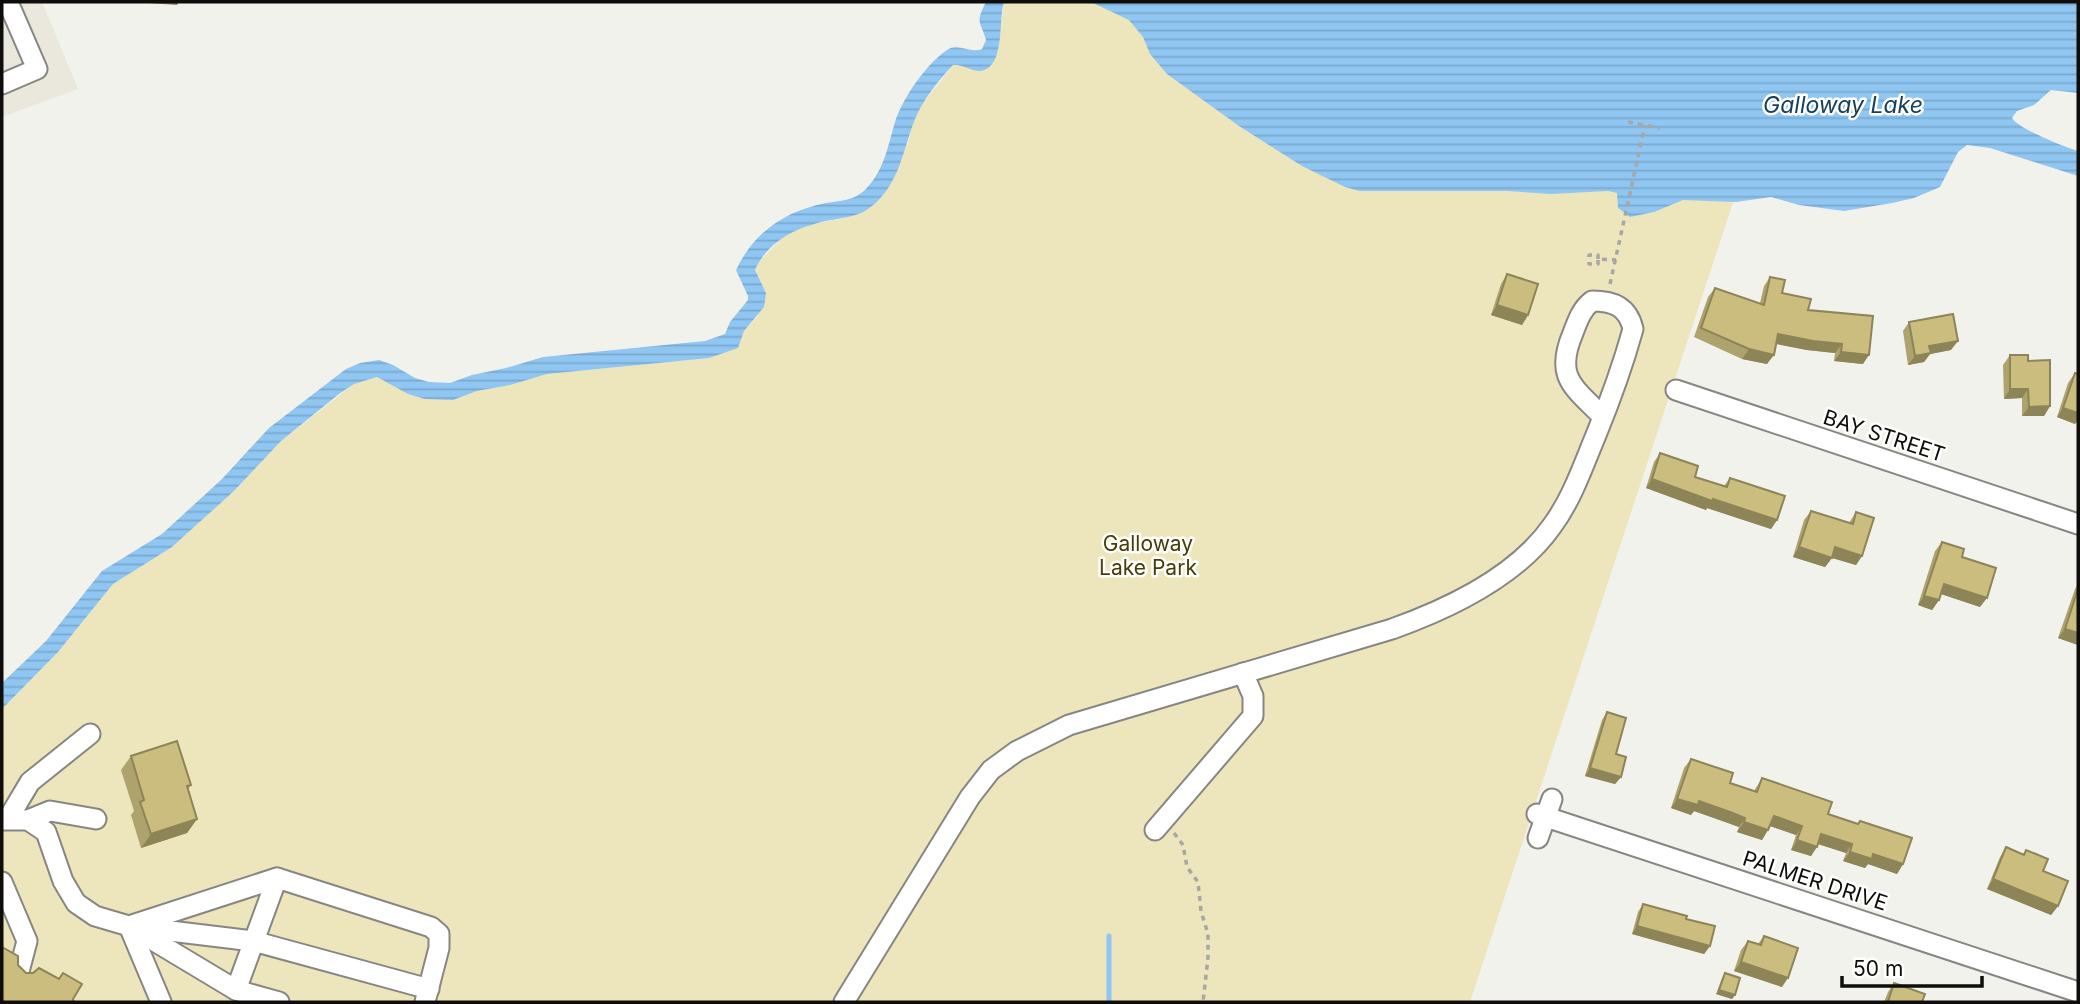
<svg xmlns="http://www.w3.org/2000/svg" width="2080" height="1004" font-family="Inter,sans-serif">
  <style>
    .built { fill: #eae8dc }
    .green { fill: #ede5bc }
    .water { fill: url(#water-rules) }
    .lines { fill: none; stroke-linecap: round; stroke-linejoin: round }
    .stream { stroke: #8fc6f2; stroke-width: 5 }
    .minor-casing { stroke: #878682; stroke-width: 23 }
    .path { stroke: #a8a7a4; stroke-width: 3.5; stroke-dasharray: 5 5; stroke-linecap: butt }
    .minor { stroke: #fff; stroke-width: 19 }
    .wall { fill: #aea36c }
    .shaded-wall { fill: #8d8458 }
    .building { fill: #cabd7e; stroke: #8d8458; stroke-width: 2 }
    .labels { text-anchor: middle; stroke-width: 5; stroke-linejoin: round; paint-order: stroke }
    .street-label { font-size: 21px; fill: #0e0d0c; stroke: #fffffd }
    .park-label { font-size: 21px; fill: #473d09; stroke: #fffffd }
    .water-label { font-size: 23px; font-style: italic; fill: #16405e; stroke: #fffffd }
  </style>
  <defs>
    <pattern id="water-rules" width="6" height="5" patternUnits="userSpaceOnUse" patternTransform="scale(1.75)"><rect width="6" height="5" fill="#8fc6f2"/><path d="M0 2.5h6" fill="none" stroke="#7aa9ce"/></pattern>
  </defs>
  <rect width="100%" height="100%" fill="#f2f2ed"/>
  <polygon class="built" points="2,2 42,2 78,89 2,117"/>
  <polygon class="green" points="1004,2 1799,2 1470,1002 2,1002 2,709 58,652 113,584 172,547 234,491 281,441 354,384 377,377 408,394 453,400 477,391 510,385 547,374 709,358 737,348 744,331 757,317 766,293 755,270 759,262 783,237 807,225 846,218 908,143 912,126 921,106 953,65 960,64 977,71 998,52"/>
  <g class="water">
    <path d="M986,2h18c-6,18 2,66 -24,69 -9,0 -17,-7 -27,-6 -16,17 -33,38 -41,62 -10,29 -15,59 -40,79 -11,10 -26,11 -40,14 -31,5 -63,19 -77,50l11,23 -2,14 -20,24 -6,17 -29,10 -162,16 -37,11 -33,6 -24,9 -28,-1 -17,-5 -31,-17 -23,7 -15,10 -58,47 -47,50 -62,56 -59,37 -55,68 -56,57v-26l44,-42 56,-70 60,-37 60,-55 47,-51 77,-59 14,-6 19,-3 14,5 22,13 14,4 21,1 22,-8 34,-7 37,-11 162,-16 20,-7 5,-12 18,-22v-4l-12,-26c18,-38 49,-59 90,-67 14,-2 29,-3 39,-13 19,-19 23,-44 30,-68 7,-23 32,-59 52,-72 11,-8 23,4 35,-1l4,-9c-6,-21 -11,-16 0,-38z"/>
    <path d="M1091,2h987v91l-27,-3 -17,15 -17,6 -5,7c5,10 53,29 66,33v25l-88,-28 -23,-3 -9,7 -18,35 -26,11 -22,5 -48,8 -45,-6 -28,-8 -35,5 -53,-2 -29,12 -24,5 -12,-9 -1,-15 -9,-2 -57,3 -44,-3h-147l-15,-4 -43,-21 -63,-40 -72,-52 -17,-20 -7,-17 -14,-17z"/>
  </g>
  <g class="lines">
    <polyline class="stream" points="1109,1002 1109,936"/>
    <g class="minor-casing">
      <g id="minor">
        <polyline points="2,84 37,69 8,2"/>
        <polyline points="1676,390 2078,524"/>
        <polyline points="1537,814 2078,992"/>
        <polyline points="8,819 30,782 90,734"/>
        <polyline points="2,820 28,820 46,832 63,881 76,903 95,916 129,926 161,1002"/>
        <polyline points="28,820 50,811 96,819"/>
        <polyline points="1155,830 1253,716 1253,696 1243,673"/>
        <polyline points="1538,838 1552,799"/>
        <polyline points="2,882 27,941 17,979"/>
        <polyline points="129,926 277,878 431,927 439,934 439,948 425,1002"/>
        <polyline points="137,927 253,941 429,989"/>
        <polyline points="136,930 236,990 279,1002"/>
        <polyline points="236,990 277,878"/>
        <path d="M844,1002l126,-205 21,-27 26,-19 52,-26 323,-96c56,-20 125,-53 160,-103 20,-27 31,-60 44,-91 14,-34 27,-70 37,-106 -5,-22 -19,-28 -41,-28 -11,9 -14,19 -19,32 -19,45 1,54 30,84"/>
      </g>
    </g>
    <g class="path">
      <polyline points="1628,122 1660,128"/>
      <polyline points="1598,259 1598,255 1589,255 1589,264 1598,264 1598,259 1616,260"/>
      <polyline points="1610,284 1645,125"/>
      <polyline points="1174,833 1183,845 1187,867 1198,882 1201,911 1208,934 1208,958 1203,1002"/>
    </g>
    <use href="#minor" class="minor"/>
  </g>
  <g class="wall">
    <polygon points="1507,274 1528,315 1522,325 1491,315 1501,284"/>
    <polygon points="1770,277 1782,293 1808,310 1863,364 1834,361 1835,353 1807,350 1776,344 1767,364 1742,359 1694,337 1708,297 1715,288 1760,303 1764,286"/>
    <polygon points="1909,322 1951,350 1930,354 1924,362 1908,365 1903,331"/>
    <polygon points="2010,355 2028,361 2050,406 2044,416 2022,416 2022,398 2004,399 2003,365"/>
    <polygon points="2075,373 2078,374 2078,420 2075,424 2057,417 2068,383"/>
    <polygon points="1660,453 1695,477 1724,486 1730,478 1777,520 1771,529 1707,508 1706,510 1646,488 1654,462"/>
    <polygon points="1811,511 1849,523 1856,512 1862,556 1856,565 1832,558 1825,567 1793,557 1804,520"/>
    <polygon points="1942,542 1962,557 1980,607 1941,594 1939,600 1932,610 1918,605 1935,551"/>
    <polygon points="2078,584 2078,645 2058,638 2075,589"/>
    <polygon points="1607,712 1621,777 1615,784 1585,776 1602,720"/>
    <polygon points="131,756 191,785 188,790 197,819 187,833 141,848 131,815 134,811 121,770"/>
    <polygon points="1691,759 1730,783 1754,791 1762,778 1828,814 1858,824 1860,821 1903,864 1897,874 1868,864 1865,868 1843,861 1846,853 1818,844 1811,856 1791,850 1796,835 1770,826 1762,840 1737,832 1739,827 1723,821 1694,811 1691,815 1671,808 1684,768"/>
    <polygon points="2006,847 2023,854 2026,850 2043,871 2058,906 2051,915 1987,889 2000,857"/>
    <polygon points="1643,904 1710,946 1704,954 1632,934 1638,912"/>
    <polygon points="1764,936 1782,987 1734,971 1741,950 1748,941 1758,944"/>
    <polygon points="1725,973 1735,995 1732,999 1716,994 1722,978"/>
    <polygon points="1894,983 1922,1002 1884,1002 1888,992"/>
  </g>
  <g class="shaded-wall">
    <polygon points="134,2 179,2 177,5"/>
    <polygon points="1497,305 1528,315 1522,325 1491,315"/>
    <polygon points="1778,334 1842,344 1835,353 1807,350 1772,343"/>
    <polygon points="1958,341 1951,350 1930,354 1924,362 1908,365 1915,356 1929,346"/>
    <polygon points="1749,349 1774,355 1767,364 1742,359"/>
    <polygon points="1841,352 1869,355 1863,364 1834,361"/>
    <polygon points="2010,389 2028,389 2022,398 2004,399"/>
    <polygon points="2050,406 2044,416 2022,416 2029,407"/>
    <polygon points="2063,408 2078,413 2078,420 2075,424 2057,417"/>
    <polygon points="1652,479 1713,499 1777,520 1771,529 1707,508 1706,510 1646,488"/>
    <polygon points="1799,547 1832,558 1825,567 1793,557"/>
    <polygon points="1835,547 1862,556 1856,565 1829,557"/>
    <polygon points="1944,584 1987,598 1980,607 1938,593"/>
    <polygon points="1924,596 1939,600 1932,610 1918,605"/>
    <polygon points="2065,629 2078,633 2078,645 2058,638"/>
    <polygon points="1590,768 1621,777 1615,784 1585,776"/>
    <polygon points="1677,799 1699,801 1745,818 1739,827 1694,811 1691,815 1671,808"/>
    <polygon points="1774,816 1802,826 1796,835 1767,825"/>
    <polygon points="197,819 187,833 141,848 151,834"/>
    <polygon points="1744,822 1768,830 1762,840 1737,832"/>
    <polygon points="1821,834 1852,844 1846,853 1815,843"/>
    <polygon points="1797,840 1817,847 1811,856 1791,850"/>
    <polygon points="1850,852 1873,854 1903,864 1897,874 1868,864 1865,868 1843,861"/>
    <polygon points="1993,879 2058,906 2051,915 1987,889"/>
    <polygon points="1637,926 1710,946 1704,954 1632,934"/>
    <polygon points="1741,962 1788,978 1782,987 1734,971"/>
    <polygon points="1719,990 1735,995 1732,999 1716,994"/>
  </g>
  <g class="building">
    <polygon points="1507,274 1538,284 1528,315 1497,305"/>
    <polygon points="1770,277 1785,280 1782,293 1811,299 1808,310 1873,316 1869,355 1841,352 1842,344 1813,341 1778,334 1774,355 1749,349 1701,328 1715,288 1764,305"/>
    <polygon points="1953,314 1958,341 1929,346 1931,353 1915,356 1909,322"/>
    <polygon points="2010,355 2028,355 2028,361 2050,360 2050,406 2029,407 2028,389 2010,389"/>
    <polygon points="2075,373 2078,374 2078,413 2063,408"/>
    <polygon points="1660,453 1698,466 1695,477 1727,487 1730,478 1785,496 1777,520 1713,499 1712,501 1652,479"/>
    <polygon points="1811,511 1853,524 1856,512 1874,518 1862,556 1835,547 1832,558 1799,547"/>
    <polygon points="1942,542 1964,549 1962,557 1996,568 1987,598 1944,584 1939,600 1924,596"/>
    <polygon points="2078,589 2078,633 2065,629"/>
    <polygon points="1607,712 1626,718 1616,754 1626,757 1621,777 1590,768"/>
    <polygon points="177,741 191,785 187,786 197,819 151,834 140,802 144,800 131,756"/>
    <polygon points="1691,759 1733,773 1730,783 1757,792 1762,778 1832,802 1828,814 1858,824 1860,821 1912,838 1903,864 1873,854 1872,859 1850,852 1852,844 1821,834 1817,847 1797,840 1802,826 1774,816 1768,830 1744,822 1745,818 1730,812 1699,801 1698,805 1677,799"/>
    <polygon points="2006,847 2024,855 2026,850 2048,859 2043,871 2068,881 2058,906 1993,879"/>
    <polygon points="1643,904 1687,916 1686,919 1715,926 1710,946 1637,926"/>
    <polygon points="1764,936 1798,948 1788,978 1741,962 1748,941 1761,945"/>
    <polygon points="2,947 18,956 18,965 26,973 33,973 39,968 59,979 63,973 82,984 73,999 74,1002 2,1002"/>
    <polygon points="1725,973 1740,978 1735,995 1719,990"/>
    <polygon points="1894,983 1925,994 1922,1002 1888,1002"/>
  </g>
  <g class="labels">
    <g class="street-label">
      <text transform="translate(1884 436) rotate(18)" y="7">BAY STREET</text>
      <text transform="translate(1815 881) rotate(18)" y="7">PALMER DRIVE</text>
    </g>
    <g class="park-label">
      <text x="1148" y="551">Galloway<tspan x="1148" dy="24">Lake Park</tspan></text>
    </g>
    <g class="water-label">
      <text x="1843" y="113">Galloway Lake</text>
    </g>
  </g>
  <rect width="2080" height="1004" fill="none" stroke="#0e0d0c" stroke-width="7"/>
  <path d="M1842 976v10h140v-10" fill="none" stroke="#0e0d0c" stroke-width="3.5"/>
  <text x="1853" y="976" font-size="21" fill="#0e0d0c" stroke="#fffffd" stroke-width="5" paint-order="stroke">50 m</text>
</svg>
